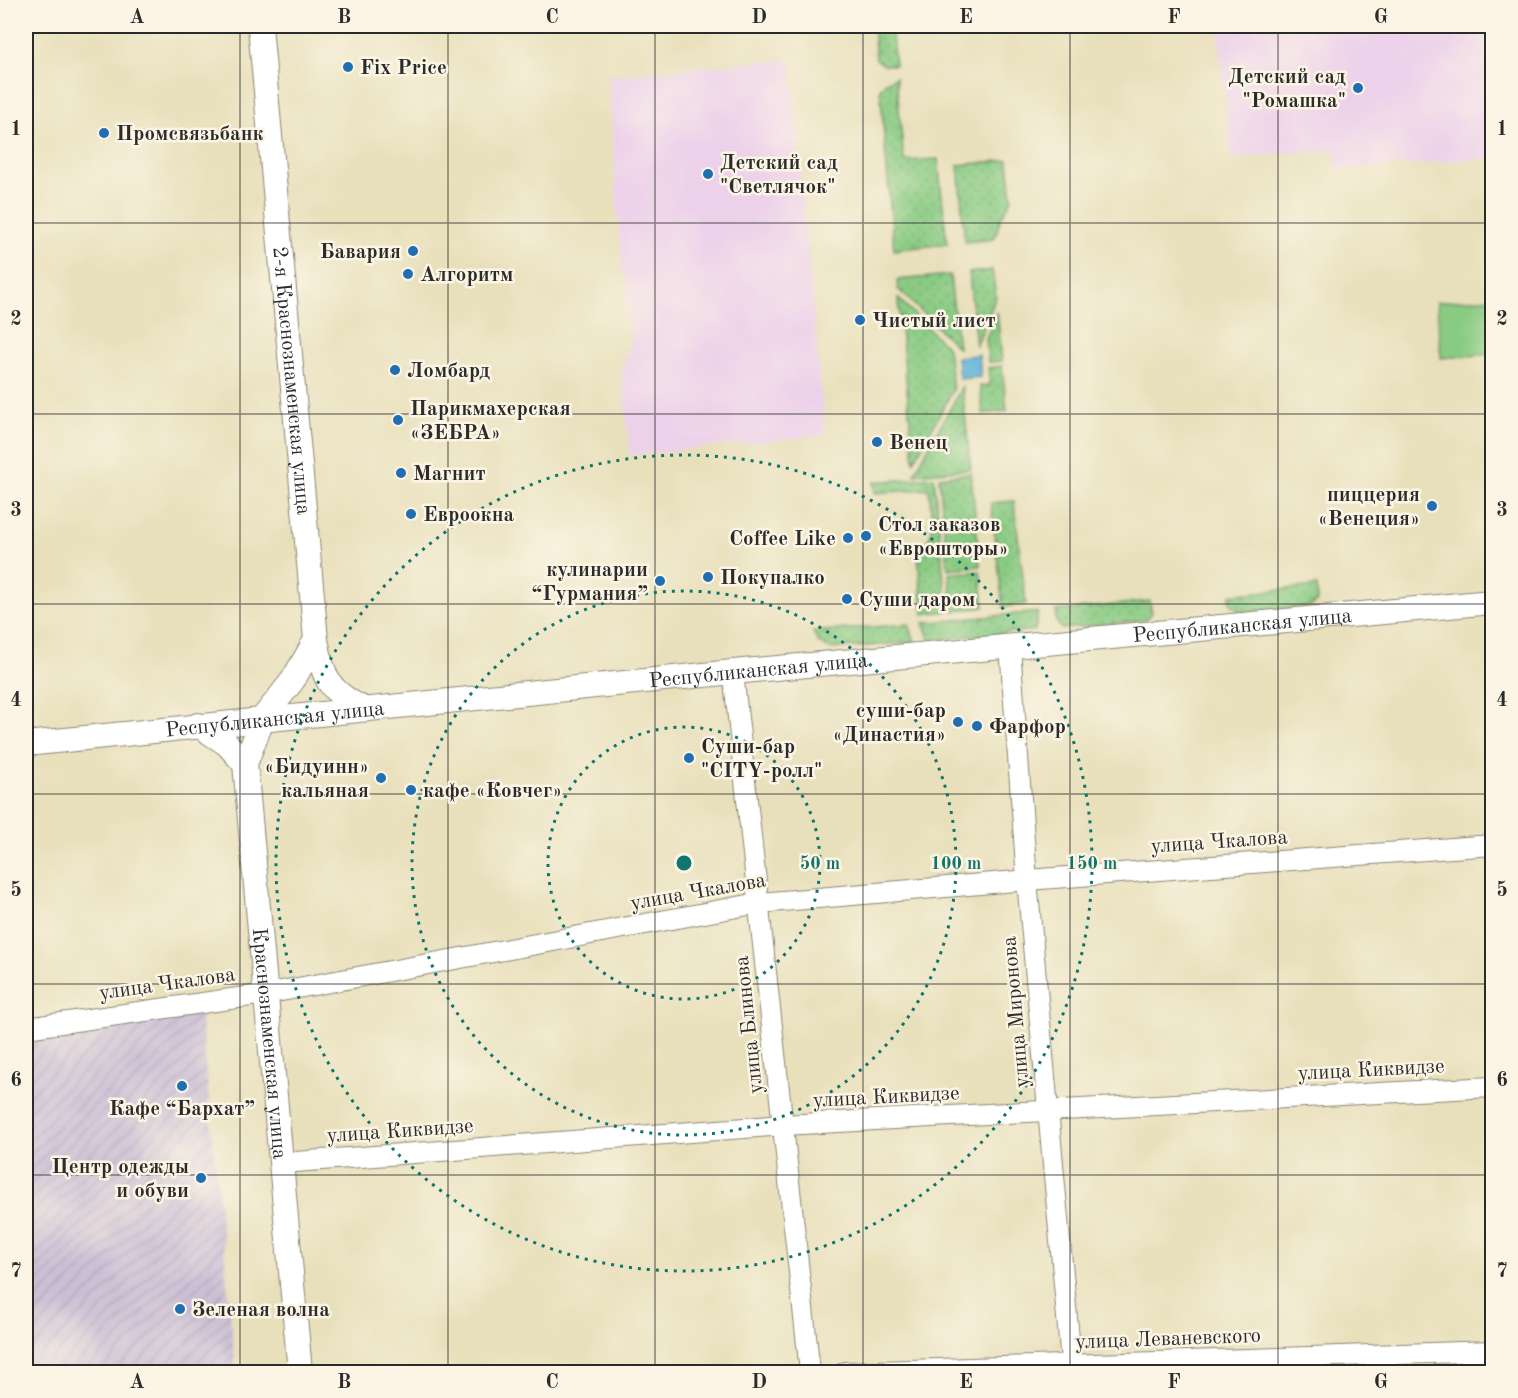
<svg xmlns="http://www.w3.org/2000/svg" width="1518" height="1398" font-family="'Old Standard TT',serif">
  <style>
    .built { fill: #ecd1ea }
    .industrial { fill: url(#industrial-furrows) }
    .grass { fill: url(#grass-dots); stroke: #5a7b57; stroke-width: 1.5 }
    .park { fill: #8acb83; stroke: #5a7b57; stroke-width: 1.5 }
    .water { fill: #5cb1d9; stroke: #446e82; stroke-width: 1.5 }
    .lines { fill: none; stroke-linecap: round; stroke-linejoin: round }
    .minor-casing { stroke: #8a8673; stroke-width: 22 }
    .tertiary-casing { stroke: #8a8673; stroke-width: 26 }
    .minor { stroke: #fff; stroke-width: 20 }
    .tertiary { stroke: #fff; stroke-width: 24 }
    .grid { fill: none; stroke: #2b2b2b; stroke-width: 1.5; stroke-opacity: 0.55 }
    .ring { fill: none; stroke: #0f766e; stroke-width: 3; stroke-dasharray: 3 6 }
    .poi-dot { fill: #1f6fb2; stroke: #fcf5e5; stroke-width: 2 }
    .labels { text-anchor: middle; stroke-width: 5; stroke-linejoin: round; paint-order: stroke }
    .poi-label { font-size: 21px; font-weight: bold; fill: #2b2b2b; stroke: #fcf5e5; text-anchor: start }
    .street-label { font-size: 21px; fill: #2b2b2b; stroke: #fcf5e5 }
    .centre { fill: #0f766e; stroke: #fcf5e5; stroke-width: 3 }
    .ring-label { font-size: 18px; text-anchor: middle; font-weight: bold; fill: #0f766e; stroke: #fcf5e5; stroke-width: 5; stroke-linejoin: round; paint-order: stroke }
    .neatline { fill: none; stroke: #2b2b2b; stroke-width: 2 }
    .grid-label { font-size: 20px; text-anchor: middle; font-weight: bold; fill: #2b2b2b }
  </style>
  <defs>
    <pattern id="industrial-furrows" width="10" height="10" patternUnits="userSpaceOnUse" patternTransform="scale(1.5)"><rect width="10" height="10" fill="#cbbfd5"/><path d="M-1 1l2-2M0 10L10 0M9 11l2-2" fill="none" stroke="#aea4b7"/></pattern>
    <pattern id="grass-dots" width="8" height="8" patternUnits="userSpaceOnUse" patternTransform="scale(1.5)"><rect width="8" height="8" fill="#8acb83"/><path d="M2 2h.1M6 6h.1" fill="none" stroke="#77ae71" stroke-width="1.8" stroke-linecap="round"/></pattern>
  </defs>
  <rect width="100%" height="100%" fill="#fcf5e5"/>
  <filter id="ink" filterUnits="userSpaceOnUse"><feTurbulence type="fractalNoise" baseFrequency=".0167" numOctaves="2"/><feDisplacementMap in="SourceGraphic" scale="12" xChannelSelector="R" yChannelSelector="G"/><feConvolveMatrix kernelMatrix="1 2 1 2 8 2 1 2 1" color-interpolation-filters="sRGB"/></filter>
  <filter id="wash" filterUnits="userSpaceOnUse"><feTurbulence type="fractalNoise" baseFrequency=".008" numOctaves="4" result="noise"/><feDisplacementMap in="SourceGraphic" scale="24" xChannelSelector="R" yChannelSelector="G"/><feGaussianBlur stdDeviation="1.35" result="paint"/><feColorMatrix in="noise" values="0 0 0 0 0 0 0 0 0 0 0 0 0 0 0 0 0 1.4 0 .05"/><feComposite in="paint" operator="in"/></filter>
  <g filter="url(#wash)">
    <rect width="100%" height="100%" fill="#e8e0bb"/>
    <g class="built">
      <polygon points="1218,26 1492,26 1492,158 1336,170 1334,150 1231,158"/>
      <polygon points="790,59 825,435 630,455 621,368 631,344 625,272 622,271 608,76"/>
    </g>
    <polygon class="industrial" points="200,1010 236,1372 26,1372 26,1036"/>
    <g class="grass">
      <polygon points="873,26 891,26 895,65 884,65 876,59"/>
      <polygon points="896,77 904,161 938,159 947,244 894,250 880,89 886,82"/>
      <polygon points="1008,160 1012,199 1001,218 994,239 965,242 958,165"/>
      <polygon points="992,270 996,297 976,347 969,273"/>
      <polygon points="950,275 958,348 898,289 897,280"/>
      <polygon points="898,298 948,348 953,390 914,461"/>
      <polygon points="997,311 1002,361 988,362 986,338"/>
      <polygon points="1002,366 1007,411 983,414 980,386 990,385 988,368"/>
      <polygon points="962,387 971,469 914,474"/>
      <polygon points="971,473 980,566 948,569 939,477"/>
      <path d="M934,477l13,134 -24,3 -5,-58c20,-23 13,-39 11,-67l-54,4 -1,-11z"/>
      <polygon points="1014,501 1026,604 1003,607 991,503"/>
      <polygon points="980,571 984,607 953,611 949,574"/>
      <polygon points="1317,586 1317,601 1312,606 1242,613 1230,603 1230,595"/>
      <polygon points="1150,601 1152,613 1145,620 1062,629 1056,621 1056,611"/>
      <polygon points="1038,612 1035,630 930,640 923,623"/>
      <polygon points="909,624 915,642 830,649 819,643 813,632"/>
    </g>
    <polygon class="park" points="1492,298 1492,354 1441,358 1437,302"/>
    <polygon class="water" points="979,355 981,377 959,379 957,357"/>
  </g>
  <g filter="url(#ink)">
    <g class="lines">
      <g class="minor-casing">
        <g id="minor">
          <polyline points="1010,647 1027,880 1072,1372"/>
          <polyline points="733,672 810,1372"/>
          <polyline points="26,1028 265,994 759,903 1027,880 1492,845"/>
          <polyline points="282,1163 783,1125 1492,1087"/>
          <polyline points="845,1372 1492,1351"/>
        </g>
      </g>
      <g class="tertiary-casing">
        <g id="tertiary">
          <path id="s1" d="M260,26l56,614 -23,40 -30,38 -18,46 55,608"/>
          <path d="M316,640c8,38 11,51 48,69"/>
          <polyline points="198,725 227,744 245,764"/>
          <path id="s2" d="M26,744l707,-72 759,-70"/>
        </g>
      </g>
      <use href="#minor" class="minor"/>
      <use href="#tertiary" class="tertiary"/>
    </g>
  </g>
  <path class="grid" d="M240,26v1346M448,26v1346M655,26v1346M863,26v1346M1070,26v1346M1278,26v1346M26,223h1466M26,414h1466M26,604h1466M26,794h1466M26,984h1466M26,1175h1466"/>
  <g class="ring">
    <circle cx="684" cy="863" r="136"/>
    <circle cx="684" cy="863" r="272"/>
    <circle cx="684" cy="863" r="408"/>
  </g>
  <g class="poi-dot">
    <circle cx="348" cy="67" r="6"/>
    <circle cx="1358" cy="88" r="6"/>
    <circle cx="104" cy="133" r="6"/>
    <circle cx="708" cy="174" r="6"/>
    <circle cx="413" cy="251" r="6"/>
    <circle cx="408" cy="274" r="6"/>
    <circle cx="860" cy="320" r="6"/>
    <circle cx="395" cy="370" r="6"/>
    <circle cx="398" cy="420" r="6"/>
    <circle cx="877" cy="442" r="6"/>
    <circle cx="401" cy="473" r="6"/>
    <circle cx="1432" cy="506" r="6"/>
    <circle cx="411" cy="514" r="6"/>
    <circle cx="866" cy="536" r="6"/>
    <circle cx="848" cy="538" r="6"/>
    <circle cx="708" cy="577" r="6"/>
    <circle cx="660" cy="581" r="6"/>
    <circle cx="847" cy="599" r="6"/>
    <circle cx="958" cy="722" r="6"/>
    <circle cx="977" cy="726" r="6"/>
    <circle cx="689" cy="758" r="6"/>
    <circle cx="381" cy="778" r="6"/>
    <circle cx="411" cy="790" r="6"/>
    <circle cx="182" cy="1086" r="6"/>
    <circle cx="201" cy="1178" r="6"/>
    <circle cx="180" cy="1309" r="6"/>
  </g>
  <g class="labels">
    <g class="poi-label">
      <text x="360" y="74">Fix Price</text>
      <text x="1346" y="83" text-anchor="end">Детский сад<tspan x="1346" dy="24">"Ромашка"</tspan></text>
      <text x="116" y="140">Промсвязьбанк</text>
      <text x="720" y="169">Детский сад<tspan x="720" dy="24">"Светлячок"</tspan></text>
      <text x="401" y="258" text-anchor="end">Бавария</text>
      <text x="420" y="281">Алгоритм</text>
      <text x="872" y="327">Чистый лист</text>
      <text x="407" y="377">Ломбард</text>
      <text x="410" y="415">Парикмахерская<tspan x="410" dy="24">«ЗЕБРА»</tspan></text>
      <text x="889" y="449">Венец</text>
      <text x="413" y="480">Магнит</text>
      <text x="1420" y="501" text-anchor="end">пиццерия<tspan x="1420" dy="24">«Венеция»</tspan></text>
      <text x="423" y="521">Евроокна</text>
      <text x="878" y="531">Стол заказов<tspan x="878" dy="24">«Еврошторы»</tspan></text>
      <text x="836" y="545" text-anchor="end">Coffee Like</text>
      <text x="648" y="576" text-anchor="end">кулинарии<tspan x="648" dy="24">“Гурмания”</tspan></text>
      <text x="720" y="584">Покупалко</text>
      <text x="859" y="606">Суши даром</text>
      <text x="946" y="717" text-anchor="end">суши-бар<tspan x="946" dy="24">«Династия»</tspan></text>
      <text x="989" y="733">Фарфор</text>
      <text x="701" y="753">Суши-бар<tspan x="701" dy="24">"CITY-ролл"</tspan></text>
      <text x="369" y="773" text-anchor="end">«Бидуинн»<tspan x="369" dy="24">кальяная</tspan></text>
      <text x="423" y="797">кафе «Ковчег»</text>
      <text x="182" y="1115" text-anchor="middle">Кафе “Бархат”</text>
      <text x="189" y="1173" text-anchor="end">Центр одежды<tspan x="189" dy="24">и обуви</tspan></text>
      <text x="192" y="1316">Зеленая волна</text>
    </g>
    <g class="street-label">
      <text dy="7" stroke="none"><textPath href="#s1" startOffset="356">2-я Краснознаменская улица</textPath></text>
      <text dy="7" stroke="none"><textPath href="#s2" startOffset="1222">Республиканская улица</textPath></text>
      <text dy="7" stroke="none"><textPath href="#s2" startOffset="736">Республиканская улица</textPath></text>
      <text dy="7" stroke="none"><textPath href="#s2" startOffset="250">Республиканская улица</textPath></text>
      <text transform="translate(1219 841) rotate(-4)" y="7">улица Чкалова</text>
      <text transform="translate(698 891) rotate(-10)" y="7">улица Чкалова</text>
      <text transform="translate(167 983) rotate(-8)" y="7">улица Чкалова</text>
      <text transform="translate(1015 1012) rotate(-95)" y="7">улица Миронова</text>
      <text transform="translate(748 1025) rotate(-96)" y="7">улица Блинова</text>
      <text dy="7" stroke="none"><textPath href="#s1" startOffset="1041">Краснознаменская улица</textPath></text>
      <text transform="translate(1371 1069) rotate(-3)" y="7">улица Киквидзе</text>
      <text transform="translate(886 1096) rotate(-3)" y="7">улица Киквидзе</text>
      <text transform="translate(400 1130) rotate(-4)" y="7">улица Киквидзе</text>
      <text transform="translate(1168 1338) rotate(-2)" y="7">улица Леваневского</text>
    </g>
  </g>
  <circle cx="684" cy="863" r="9" class="centre"/>
  <g class="ring-label">
    <text x="820" y="869">50 m</text>
    <text x="956" y="869">100 m</text>
    <text x="1092" y="869">150 m</text>
  </g>
  <rect width="1518" height="1398" fill="none" stroke="#fcf5e5" stroke-width="66"/>
  <rect x="33" y="33" width="1452" height="1332" class="neatline"/>
  <g class="grid-label">
    <text x="137" y="23">A</text>
    <text x="344" y="23">B</text>
    <text x="552" y="23">C</text>
    <text x="759" y="23">D</text>
    <text x="966" y="23">E</text>
    <text x="1174" y="23">F</text>
    <text x="1381" y="23">G</text>
    <text x="16" y="135">1</text>
    <text x="1502" y="135">1</text>
    <text x="16" y="325">2</text>
    <text x="1502" y="325">2</text>
    <text x="16" y="516">3</text>
    <text x="1502" y="516">3</text>
    <text x="16" y="706">4</text>
    <text x="1502" y="706">4</text>
    <text x="16" y="896">5</text>
    <text x="1502" y="896">5</text>
    <text x="16" y="1086">6</text>
    <text x="1502" y="1086">6</text>
    <text x="16" y="1277">7</text>
    <text x="1502" y="1277">7</text>
    <text x="137" y="1388">A</text>
    <text x="344" y="1388">B</text>
    <text x="552" y="1388">C</text>
    <text x="759" y="1388">D</text>
    <text x="966" y="1388">E</text>
    <text x="1174" y="1388">F</text>
    <text x="1381" y="1388">G</text>
  </g>
</svg>
